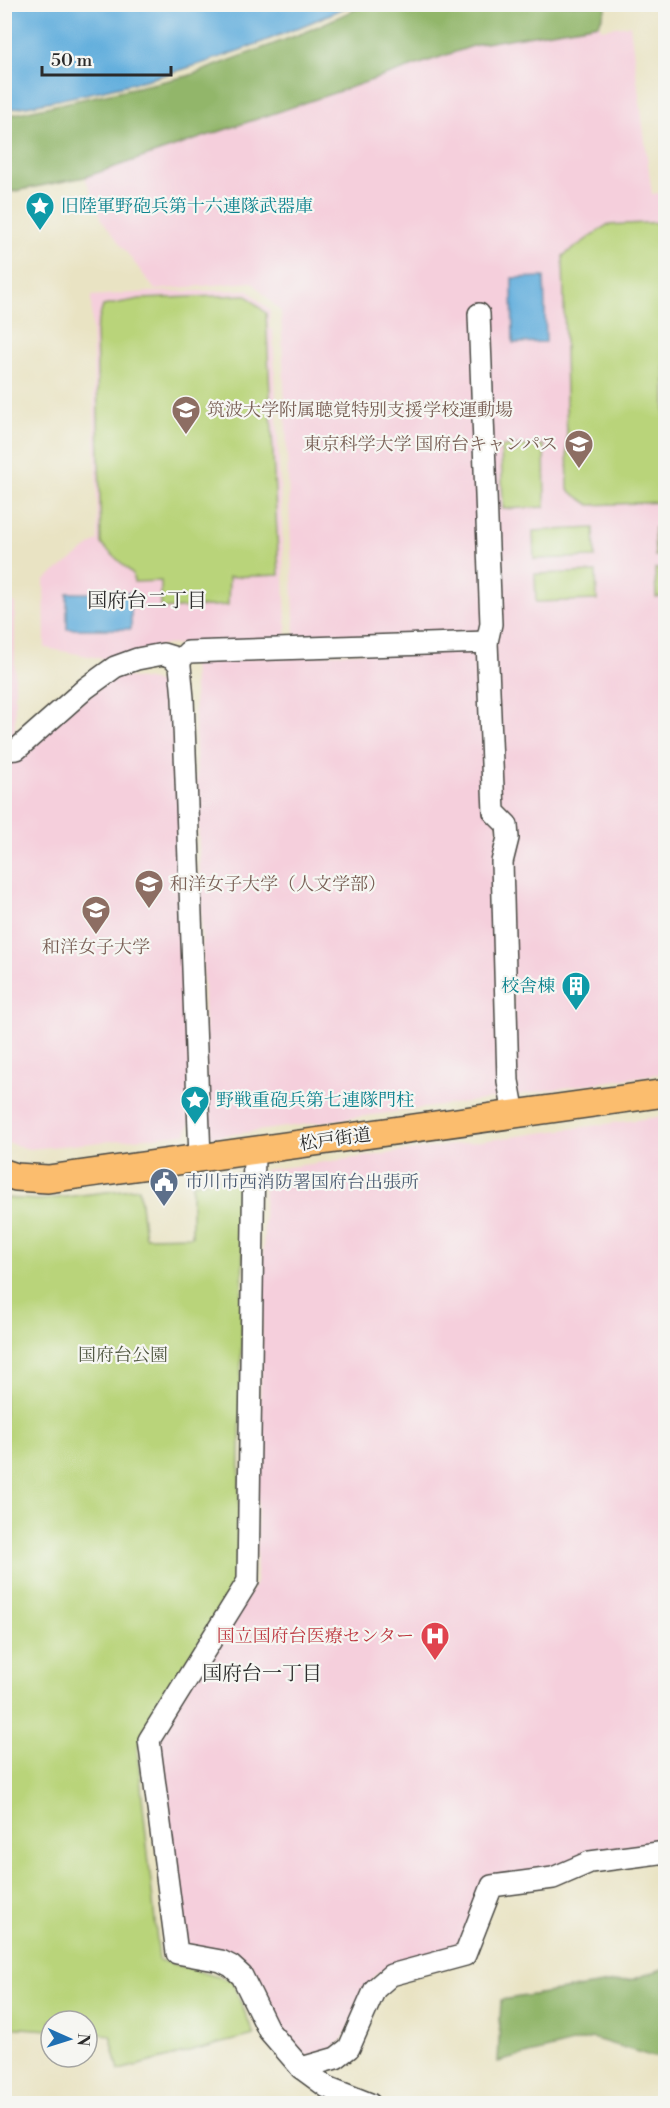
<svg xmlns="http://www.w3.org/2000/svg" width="670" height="2108" font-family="'Libre Bodoni','Noto Serif JP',serif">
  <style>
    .built { fill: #f5cfdc }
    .green { fill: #b9d47a; stroke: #728052; stroke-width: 1.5 }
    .forest { fill: #92b66a; stroke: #5e704a; stroke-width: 1.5 }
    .water { fill: #64afdd; stroke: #486d84; stroke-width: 1.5 }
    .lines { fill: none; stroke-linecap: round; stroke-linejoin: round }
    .minor-casing { stroke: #484742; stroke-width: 24 }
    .major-casing { stroke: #484742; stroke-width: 30 }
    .minor { stroke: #fff; stroke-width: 21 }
    .major { stroke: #fbbd6e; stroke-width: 27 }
    .labels { text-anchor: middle; stroke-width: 4.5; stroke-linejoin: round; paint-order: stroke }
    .culture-label { font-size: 18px; fill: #0d838f; stroke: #f6f6f2; text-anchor: start }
    .education-label { font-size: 18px; fill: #785e54; stroke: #f6f6f2; text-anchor: start }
    .street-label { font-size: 18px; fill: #2b2b2b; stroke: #f6f6f2 }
    .service-label { font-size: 18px; fill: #4e5e75; stroke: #f6f6f2; text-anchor: start }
    .park-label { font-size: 18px; fill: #4e553f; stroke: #f6f6f2 }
    .health-label { font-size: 18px; fill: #be3a42; stroke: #f6f6f2; text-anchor: end }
    .neighbourhood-label { font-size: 20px; fill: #2b2b2b; stroke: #f6f6f2 }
  </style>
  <rect width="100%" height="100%" fill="#f6f6f2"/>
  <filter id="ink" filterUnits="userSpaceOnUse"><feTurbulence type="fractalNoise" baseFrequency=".0167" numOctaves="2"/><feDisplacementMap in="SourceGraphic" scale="12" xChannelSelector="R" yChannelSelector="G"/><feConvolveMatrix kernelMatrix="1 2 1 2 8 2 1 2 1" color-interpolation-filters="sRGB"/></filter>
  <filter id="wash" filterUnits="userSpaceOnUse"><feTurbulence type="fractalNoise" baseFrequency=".008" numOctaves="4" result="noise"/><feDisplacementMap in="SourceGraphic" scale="24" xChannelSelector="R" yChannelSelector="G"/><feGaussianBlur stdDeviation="1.35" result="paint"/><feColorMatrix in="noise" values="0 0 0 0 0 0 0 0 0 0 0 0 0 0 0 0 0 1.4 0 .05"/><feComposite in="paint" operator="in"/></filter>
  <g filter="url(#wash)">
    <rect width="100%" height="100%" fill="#e9e3c3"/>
    <g class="built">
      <polygon points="599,24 601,29 630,25 652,194 666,192 665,1073 517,1095 507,862 516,821 499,797 483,628 474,634 295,642 281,312 252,282 155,290 102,220 85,177 479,44"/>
      <polygon points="248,290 270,311 269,329 273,330 287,642 164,645 115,661 45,648 44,580 98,540 91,296 148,292"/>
      <polygon points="4,591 7,591 8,598 15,603 15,740 5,743"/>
      <polygon points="483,647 498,830 505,1097 213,1137 208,1132 193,660"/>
      <polygon points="117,675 159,682 178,695 193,1115 186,1134 29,1149 5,1142 4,756"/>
      <polygon points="665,1116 665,1847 544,1876 485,1884 465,1938 449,1952 377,1973 366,1989 343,2039 334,2049 310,2058 301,2054 274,2030 248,1976 177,1945 154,1739 256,1583 265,1170"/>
    </g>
    <g class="green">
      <polygon points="665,222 665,502 590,505 568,490 563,256 607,225"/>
      <polygon points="246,295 266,313 279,575 229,577 228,605 161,609 161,581 134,582 133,574 101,544 96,329 103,306 140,299"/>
      <polygon points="544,445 545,507 503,509 501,447"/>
      <polygon points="665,527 665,556 655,556 654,528"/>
      <polygon points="594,528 595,557 534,559 533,531"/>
      <polygon points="665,568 665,597 656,597 655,569"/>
      <polygon points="596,572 597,600 536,602 535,574"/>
      <polygon points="244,1172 238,1577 137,1748 159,1960 232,1981 254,2035 119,2070 110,2035 87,2033 87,2021 51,2021 51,2030 5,2027 4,1198 40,1200 139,1188 145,1237 192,1236 192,1184"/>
    </g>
    <g class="forest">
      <polygon points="367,4 607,5 599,24 479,44 85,177 5,193 5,116 188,76 303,33"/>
      <polygon points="665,1968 665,2054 654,2057 592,2038 498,2062 501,2000 634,1979"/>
    </g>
    <g class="water">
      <path d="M5,4h346v1c-54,24 -110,47 -167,64 -59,18 -119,30 -179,41z"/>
      <polygon points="544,277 546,342 513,343 512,278"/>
      <rect x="67" y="593" width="64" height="36"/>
    </g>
  </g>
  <g filter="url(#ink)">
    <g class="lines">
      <g class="minor-casing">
        <g id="minor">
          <polyline points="479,314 491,624 487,642"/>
          <polyline points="178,662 188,652 487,642 494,812 507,825 508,838 502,862 508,1081 514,1114"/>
          <polyline points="4,750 17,749 86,688 115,667 137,659 163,654 173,657 180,666 183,698 200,1158"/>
          <polyline points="254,1150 248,1581 149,1740 177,1953 221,1961 231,1966 242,1976 269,2031 301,2068 327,2087 370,2104"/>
          <polyline points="301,2068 336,2058 349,2048 375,1989 391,1975 465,1955 492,1886 553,1878 590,1862 666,1852"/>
        </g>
      </g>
      <g class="major-casing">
        <polyline id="major" points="4,1173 16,1177 48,1179 666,1093"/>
      </g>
      <use href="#minor" class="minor"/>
      <use href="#major" class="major"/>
    </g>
  </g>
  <defs>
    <g id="sight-pin" transform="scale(1.5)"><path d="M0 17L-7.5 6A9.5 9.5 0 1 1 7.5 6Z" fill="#0f9aa8" stroke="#f6f6f2"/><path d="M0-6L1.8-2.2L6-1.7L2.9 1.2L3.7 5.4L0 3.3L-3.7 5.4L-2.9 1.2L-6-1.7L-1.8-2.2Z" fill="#fff"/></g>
    <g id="school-pin" transform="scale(1.5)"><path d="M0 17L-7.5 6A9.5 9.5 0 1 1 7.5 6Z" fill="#8d6e63" stroke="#f6f6f2"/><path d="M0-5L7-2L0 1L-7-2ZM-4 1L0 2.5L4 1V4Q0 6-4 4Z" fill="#fff"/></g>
    <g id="university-pin" transform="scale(1.5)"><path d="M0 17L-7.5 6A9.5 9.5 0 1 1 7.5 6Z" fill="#8d6e63" stroke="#f6f6f2"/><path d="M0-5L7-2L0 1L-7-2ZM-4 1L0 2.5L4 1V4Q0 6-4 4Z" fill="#fff"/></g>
    <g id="building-pin" transform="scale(1.5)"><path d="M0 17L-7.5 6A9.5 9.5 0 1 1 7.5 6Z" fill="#0f9aa8" stroke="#f6f6f2"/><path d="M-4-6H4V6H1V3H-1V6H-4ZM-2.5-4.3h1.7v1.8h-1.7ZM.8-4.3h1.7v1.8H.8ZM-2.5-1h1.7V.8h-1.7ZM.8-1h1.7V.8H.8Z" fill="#fff"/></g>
    <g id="civic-pin" transform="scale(1.5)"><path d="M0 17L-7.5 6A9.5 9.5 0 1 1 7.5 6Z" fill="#5c6f8a" stroke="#f6f6f2"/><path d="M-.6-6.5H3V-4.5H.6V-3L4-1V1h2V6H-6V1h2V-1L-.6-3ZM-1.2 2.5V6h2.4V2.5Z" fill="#fff"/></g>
    <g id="hospital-pin" transform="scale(1.5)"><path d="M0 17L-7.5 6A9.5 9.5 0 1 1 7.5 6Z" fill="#e0444e" stroke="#f6f6f2"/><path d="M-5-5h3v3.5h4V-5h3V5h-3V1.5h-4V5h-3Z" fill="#fff"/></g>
  </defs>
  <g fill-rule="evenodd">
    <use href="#sight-pin" x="40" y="206"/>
    <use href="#school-pin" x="186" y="410"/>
    <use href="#university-pin" x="579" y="444"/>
    <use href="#university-pin" x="149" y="884"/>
    <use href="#university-pin" x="96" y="910"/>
    <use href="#building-pin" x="576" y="986"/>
    <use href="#sight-pin" x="195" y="1100"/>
    <use href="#civic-pin" x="164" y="1182"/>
    <use href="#hospital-pin" x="435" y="1636"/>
  </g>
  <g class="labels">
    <g class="culture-label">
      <text x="61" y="212">旧陸軍野砲兵第十六連隊武器庫</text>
      <text x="555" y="992" text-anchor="end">校舎棟</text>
      <text x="216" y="1106">野戦重砲兵第七連隊門柱</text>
    </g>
    <g class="education-label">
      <text x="207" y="416">筑波大学附属聴覚特別支援学校運動場</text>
      <text x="558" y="450" text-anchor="end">東京科学大学 国府台キャンパス</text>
      <text x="170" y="890">和洋女子大学（人文学部）</text>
      <text x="96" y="953" text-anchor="middle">和洋女子大学</text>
    </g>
    <g class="street-label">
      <text transform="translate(335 1139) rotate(-8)" y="6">松戸街道</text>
    </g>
    <g class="service-label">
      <text x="185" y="1188">市川市西消防署国府台出張所</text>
    </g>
    <g class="park-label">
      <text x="123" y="1361">国府台公園</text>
    </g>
    <g class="health-label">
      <text x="414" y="1642">国立国府台医療センター</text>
    </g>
    <g class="neighbourhood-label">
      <text x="147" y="607">国府台二丁目</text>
      <text x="262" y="1680">国府台一丁目</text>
    </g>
  </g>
  <rect width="670" height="2108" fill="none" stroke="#f6f6f2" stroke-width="24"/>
  <g transform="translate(69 2039) rotate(93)"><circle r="28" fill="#f6f6f2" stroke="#a5a5a2" stroke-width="1.5"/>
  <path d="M0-4.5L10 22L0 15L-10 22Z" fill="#1f6fb2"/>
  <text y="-9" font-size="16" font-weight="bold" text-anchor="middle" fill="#2b2b2b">N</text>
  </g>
  <path d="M42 66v9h129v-9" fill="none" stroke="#2b2b2b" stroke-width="3"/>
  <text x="51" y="66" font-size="18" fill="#2b2b2b" stroke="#f6f6f2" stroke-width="4.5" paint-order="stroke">50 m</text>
</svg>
